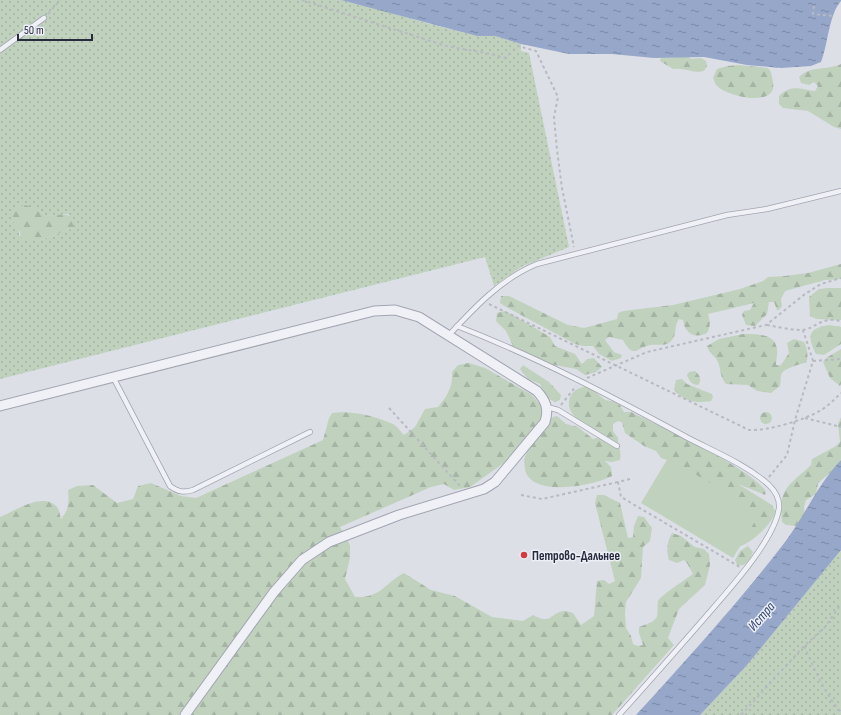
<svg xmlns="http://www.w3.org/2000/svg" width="841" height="715" font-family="'Sofia Sans Condensed',sans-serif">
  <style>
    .grass { fill: url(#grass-dots); fill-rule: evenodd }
    .forest { fill: url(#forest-firs) }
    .garden { fill: #c0d2be }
    .water { fill: url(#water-ripples) }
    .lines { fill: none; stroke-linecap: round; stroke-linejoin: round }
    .service-casing { stroke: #a2a5b1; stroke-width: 6 }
    .minor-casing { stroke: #a2a5b1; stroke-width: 11 }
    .path { stroke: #b7bac2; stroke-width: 2; stroke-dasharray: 3 3; stroke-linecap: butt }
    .service { stroke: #f0f1f6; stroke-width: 4.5 }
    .minor { stroke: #f0f1f6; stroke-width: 9 }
    .poi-dot { fill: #d23c3d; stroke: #eceff5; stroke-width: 1.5 }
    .labels { text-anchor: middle; stroke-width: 3; stroke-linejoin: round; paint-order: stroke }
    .poi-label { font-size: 13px; font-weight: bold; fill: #262b3e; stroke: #eceff5; text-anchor: start }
    .water-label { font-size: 14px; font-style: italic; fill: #2f4373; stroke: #eceff5 }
  </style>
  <defs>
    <pattern id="grass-dots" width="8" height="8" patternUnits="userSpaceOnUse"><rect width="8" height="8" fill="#c0d2be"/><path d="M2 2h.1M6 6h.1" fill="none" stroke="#a5b4a4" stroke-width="1.8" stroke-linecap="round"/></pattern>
    <pattern id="forest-firs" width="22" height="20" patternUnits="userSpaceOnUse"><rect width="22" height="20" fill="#c0d2be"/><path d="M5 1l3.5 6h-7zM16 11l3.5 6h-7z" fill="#a5b4a4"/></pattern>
    <pattern id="water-ripples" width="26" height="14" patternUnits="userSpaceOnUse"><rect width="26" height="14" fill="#96a7c9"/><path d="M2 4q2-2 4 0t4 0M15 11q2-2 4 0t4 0" fill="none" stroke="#7a88a5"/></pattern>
  </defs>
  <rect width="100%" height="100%" fill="#dddfe7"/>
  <g class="grass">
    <path d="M0,0h341l31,7 54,16 51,13h18l26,8v7l8,2 40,194 -48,20 -27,19 -9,-29 -485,122zM37,209l9,7 23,-2 4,14 -35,13 -19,-6v-5z"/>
    <polygon points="841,550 841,715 700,715 747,665"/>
  </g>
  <g class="forest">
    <path d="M680,55h7l4,4 10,-1 5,3 1,5 -3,5c-10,3 -20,-4 -31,-2l-13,-8 1,-3 18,-1z"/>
    <path d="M841,64v65l-7,-2 -26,-16 -25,-3 -4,-4v-8c12,-12 21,-7 36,-5l3,-5 -4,-4 -5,3 -8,-2 -2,-6c12,-12 27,-6 42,-13z"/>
    <path d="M739,65l29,3c4,4 4,9 5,14 5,26 -45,15 -56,4 -2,-2 -3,-6 -4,-8l4,-9 10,-3z"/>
    <path d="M25,205l12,4 9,7c11,-1 33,-6 27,12l-35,13 -16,-1c-2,-4 -1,-6 -3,-10 -4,-10 -7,-4 -8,-19l4,-4z"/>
    <path d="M841,264v15l-16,1 -40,11 -4,8 1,7 -3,4h-2l-3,-8h-5l-2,12 -12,12 -9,-1 -4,-10 2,-4 6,-1 4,-7 -46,11c2,7 3,11 -1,19 -12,6 -22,1 -24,-13l-4,-1c-5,6 -2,15 -7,21 -5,7 -13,4 -21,5 -13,1 -17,16 -28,-5l-14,-3 -4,3 9,12 8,3 -1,3 -9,3 -13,-7 -6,-8h-10l-8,-2 -69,-37 -6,-4 1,-7h8l59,29 16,3 33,-9 1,-6 5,-2 50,-6 67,-16 23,-8 5,-4 17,-1 23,-3z"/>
    <polygon points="827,288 841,288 841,320 816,319 810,316 809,297 819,289"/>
    <polygon points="505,311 513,315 550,337 555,346 575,354 582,364 587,359 594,358 602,367 596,372 585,375 576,369 549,364 513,346 506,331 496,321 497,313"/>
    <path d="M830,325l11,2v17l-17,11 -8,-1c-10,-20 -7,-26 14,-29z"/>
    <path d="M743,334c13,0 32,-1 34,15 1,5 -1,10 -1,16h5l8,-12 -2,-10 7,-4 10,3c3,5 5,16 2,21 -4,0 -22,6 -24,10 -2,3 -1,9 -2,13l-9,7 -14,-2 -9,-6 -22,-1c-6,-7 -5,-14 -8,-22 -3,-7 -9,-8 -11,-16l12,-7z"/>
    <polygon points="841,349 841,384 840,386 830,378 823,362 826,358"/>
    <path d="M469,363l16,5 47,27 12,15 -2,12 -28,34 -44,31 -16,3 -10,-6 -13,3 -91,40 10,18v13l-5,21 10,18c27,1 28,-13 49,-24l27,17 24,6 37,21 31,4 10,-6c19,10 16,-1 30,-4 3,0 8,1 10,2l8,12 13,-9 3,-35 7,-1 5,4 6,-3 -20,-78 2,-8h7l16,8 8,35 5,-1 1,-11 4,-10 6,1 8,11 -2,13 -7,6 -2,31 -15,24 -1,11 1,15 5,8 2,8 5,2 5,-1 -4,-12v-6l13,-5 5,-5c1,-5 0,-11 1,-16 2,-5 28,-22 35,-27l-6,-11 -3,-3 -7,3 -8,-3c-3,-9 -2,-19 3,-27l9,3 14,11 9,2 5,5 1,11 -5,20 -26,24 -11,29 6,7 -62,70h-612v-198c15,-6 43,-26 57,-10 2,2 3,8 4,12 8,-9 8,-17 7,-29l9,-4 16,-1 24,18 16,-4 5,-13 13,-3 30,13 15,2 127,-58 6,-22 3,-5c19,-3 44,3 61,11 4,2 8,8 11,11l11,-8 10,-18 13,-2c9,-11 15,-20 14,-35l6,-7z"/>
    <polygon points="523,365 549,382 561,395 560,400 555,402 547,398 540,384 528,379 520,369"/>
    <path d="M695,371c5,4 7,9 3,14 -6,0 -9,-4 -11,-10l2,-3z"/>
    <path d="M682,379l5,5 25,10 1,3 -2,4c-15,3 -27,0 -37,-11l2,-10z"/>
    <path d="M588,386l17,14 13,2 6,10h7c27,13 124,58 135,80l-1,3 -27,-11 34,21 3,6c0,11 -27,36 -39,36l-60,-84 -15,-5 -5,-7 -12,-5 -19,-13 -3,-11 -4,-1 -5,3v7l5,7c0,8 4,14 2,22l-8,2 -7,-1 6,6 1,9c-18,10 -82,22 -87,-7 0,-4 -2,-9 0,-12 5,-15 18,-28 28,-40l4,-1 9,8 12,3 15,12 7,-2c-12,-10 -37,-22 -30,-40 3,-7 10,-10 18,-11z"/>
    <circle cx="766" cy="418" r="6"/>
    <path d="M841,417v42l-2,6 -21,18 -2,11 -10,6 -2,7 1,8 -9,11 -10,-1 -4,-3c-4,-35 7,-36 29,-57l1,-6 24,-13 4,-4 -2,-18z"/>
    <polygon points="748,546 753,552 750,559 744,565 737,565 735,560 740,551"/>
  </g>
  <polygon class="garden" points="668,458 760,513 733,558 641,503"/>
  <g class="water">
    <path d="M341,0h500v1c-12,13 -13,44 -20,61l-10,4 -30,2 -34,-3 -43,-8 -50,1 -42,-4h-43l-48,-10 -26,-8h-18z"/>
    <path d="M841,460v90l-94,115 -47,50h-64c51,-56 103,-113 149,-173 20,-27 33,-58 56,-82z"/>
  </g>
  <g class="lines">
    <g class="service-casing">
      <g id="service">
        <polyline points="0,50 44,18"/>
        <path d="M457,326c80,31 156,71 231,112 27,14 59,27 81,47 6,6 11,13 10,23 -4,33 -55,87 -77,113 -27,31 -55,63 -83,94"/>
        <path d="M449,335c25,-27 53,-57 88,-71l190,-49 40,-6 74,-18"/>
        <path d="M113,377l57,109c8,6 14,7 23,4l117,-58"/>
        <polyline points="547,407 558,410 617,446"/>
      </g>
    </g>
    <g class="minor-casing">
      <path id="minor" d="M0,406l374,-95 21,-1 24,7 118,74c9,10 12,18 8,31l-50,60 -11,7 -85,26 -70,27 -27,18 -28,32 -89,123"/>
    </g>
    <g class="path">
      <polyline points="302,0 446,46 491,54 505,58 518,46 536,51 558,97 554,117 557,150 562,188 574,247"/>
      <polyline points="814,6 813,14 834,16"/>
      <polyline points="48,14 60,0"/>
      <path d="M489,304l260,126c19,1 56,-10 72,-20 8,-5 14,-11 20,-17"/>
      <path d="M767,325c11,2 24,5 35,5 13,-1 19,-14 39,-9"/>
      <polyline points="813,361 841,359"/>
      <polyline points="587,378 647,352 766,325 805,294 821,284 841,278"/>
      <polyline points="561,405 576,386"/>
      <polyline points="389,408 460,486"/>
      <polyline points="805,418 841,427"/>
      <polyline points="769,477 787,455 795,420 813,361 803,330"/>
      <polyline points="630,479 618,482 621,497 740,567"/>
      <polyline points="521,495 542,499 618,482"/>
      <path d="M804,646c11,24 20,47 37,66"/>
      <polyline points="741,715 804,646 825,627 841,604"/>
    </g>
    <use href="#service" class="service"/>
    <use href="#minor" class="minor"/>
  </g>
  <circle class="poi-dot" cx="524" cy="555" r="4"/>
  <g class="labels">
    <g class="poi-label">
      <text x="532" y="560">Петрово-Дальнее</text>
    </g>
    <g class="water-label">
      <text transform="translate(761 616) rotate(-49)" y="5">Истра</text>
    </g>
  </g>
  <path d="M18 34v6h74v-6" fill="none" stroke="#262b3e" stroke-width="2"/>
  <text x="24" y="34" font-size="12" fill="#262b3e" stroke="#eceff5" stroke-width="3" paint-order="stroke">50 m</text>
</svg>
